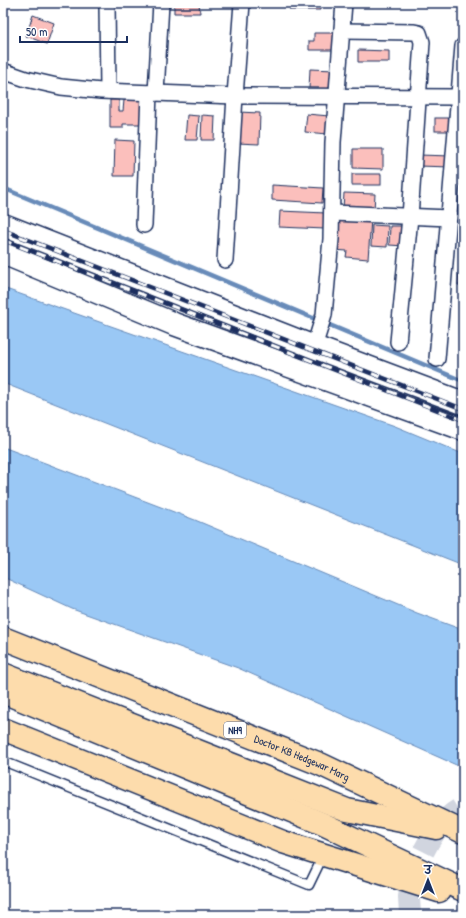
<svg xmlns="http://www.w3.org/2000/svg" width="466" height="918" font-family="'Patrick Hand','Playpen Sans Deva',sans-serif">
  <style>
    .water { fill: #9ac8f5; stroke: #678bb9 }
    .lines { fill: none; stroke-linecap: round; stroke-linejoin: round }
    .stream { stroke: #678bb9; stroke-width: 4.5 }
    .building { fill: #fbbfbc; stroke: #1b2f5e }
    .highway-tunnel { stroke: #d1d5df; stroke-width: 22; stroke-dasharray: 22 11; stroke-linecap: butt }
    .lane-casing { stroke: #1b2f5e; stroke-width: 11 }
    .street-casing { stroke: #1b2f5e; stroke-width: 18 }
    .secondary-casing { stroke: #1b2f5e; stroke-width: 25 }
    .highway-casing { stroke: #1b2f5e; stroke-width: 25 }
    .lane { stroke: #fff; stroke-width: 8 }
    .street { stroke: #fff; stroke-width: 15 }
    .secondary { stroke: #fff; stroke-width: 22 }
    .highway { stroke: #fddcac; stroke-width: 22 }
    .rail-casing { stroke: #1b2f5e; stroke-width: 4.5 }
    .rail { stroke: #fff; stroke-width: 3; stroke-dasharray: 9; stroke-linecap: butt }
    .labels { text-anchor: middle; stroke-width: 3.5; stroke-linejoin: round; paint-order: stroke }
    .shield { fill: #fff; stroke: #5f6d8e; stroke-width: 1 }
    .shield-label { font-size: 10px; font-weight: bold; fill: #1b2f5e }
    .street-label { font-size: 11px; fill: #1b2f5e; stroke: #fff }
  </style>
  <rect width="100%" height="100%" fill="#fff"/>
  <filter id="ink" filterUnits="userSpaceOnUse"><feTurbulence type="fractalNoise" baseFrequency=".025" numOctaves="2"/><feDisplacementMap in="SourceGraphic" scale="8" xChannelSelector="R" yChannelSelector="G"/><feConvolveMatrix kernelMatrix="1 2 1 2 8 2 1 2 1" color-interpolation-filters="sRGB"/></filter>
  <g filter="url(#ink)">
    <g class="water">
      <polygon points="3,288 395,426 463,454 463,565 3,383"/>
      <polygon points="3,447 195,520 417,613 463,630 463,768 238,668 72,609 3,577"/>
    </g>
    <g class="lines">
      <polyline class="stream" points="3,188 463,381"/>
    </g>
    <g class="building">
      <polygon points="174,3 199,3 200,13 174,13"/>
      <polygon points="289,3 320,3 320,10 290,10"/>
      <polygon points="33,15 54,23 47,44 26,36"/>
      <polygon points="314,33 338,33 335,50 309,50 309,41 314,41"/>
      <polygon points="358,50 389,51 389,62 358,62"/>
      <polygon points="310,69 335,70 334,90 309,89"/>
      <polygon points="110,100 119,100 119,111 123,111 124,100 143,100 143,124 123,124 123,128 110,128"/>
      <polygon points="238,112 260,113 259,144 237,143"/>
      <polygon points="307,114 329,116 328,134 305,132"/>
      <polygon points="187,115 199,116 197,140 185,140"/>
      <polygon points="202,115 215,116 214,140 201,140"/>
      <rect x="435" y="118" width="14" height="13"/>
      <polygon points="115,140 134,141 133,176 114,176"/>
      <polygon points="353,149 383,149 383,169 353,168"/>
      <polygon points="419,155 451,156 451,167 418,166"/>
      <rect x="352" y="174" width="29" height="11"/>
      <polygon points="272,185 323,188 322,203 272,200"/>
      <polygon points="344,193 375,194 374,210 343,209"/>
      <polygon points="280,211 326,213 325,229 279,227"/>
      <polygon points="337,217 371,219 368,259 346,257 347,251 334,250"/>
      <polygon points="372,225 388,226 387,247 371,246"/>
      <polygon points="390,226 404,226 404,246 389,245"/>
      <polygon points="459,270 463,270 463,285 458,285"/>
    </g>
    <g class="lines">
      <path class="highway-tunnel" d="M410,915c0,-6 -1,-13 -1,-18 4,-31 25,-76 54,-90"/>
      <g class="lane-casing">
        <polyline id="lane" points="3,761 309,885 323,856"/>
      </g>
      <g class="street-casing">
        <g id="street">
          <polyline points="107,3 108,91"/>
          <polyline points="342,31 414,32 419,33 422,42 410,217 398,342"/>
          <polyline points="3,71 26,79 61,87 101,91 235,96 459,97"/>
          <polyline points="156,93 161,3"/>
          <polyline points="333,213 449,218"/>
          <polyline points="144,225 149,93"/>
          <polyline points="225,260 235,96 242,3"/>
          <polyline points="314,347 324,315 331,239 333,142 344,3"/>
          <polyline points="437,359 463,46"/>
        </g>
      </g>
      <g class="secondary-casing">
        <g id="secondary">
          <polyline points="3,225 314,347 463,403"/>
          <polyline points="3,253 174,324 463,429"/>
        </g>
      </g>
      <g class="highway-casing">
        <g id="highway">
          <path id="s1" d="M3,638l317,126 143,68"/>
          <polyline points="3,674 347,810 436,828"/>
          <polyline points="3,692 323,824 463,890"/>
          <polyline points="3,729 283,842 439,891"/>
        </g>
      </g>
      <use href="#lane" class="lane"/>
      <use href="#street" class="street"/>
      <use href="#secondary" class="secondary"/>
      <use href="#highway" class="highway"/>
      <g class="rail-casing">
        <g id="rail">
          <polyline points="3,230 463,409"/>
          <polyline points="3,240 463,420"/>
        </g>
      </g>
      <use href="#rail" class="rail"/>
    </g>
  </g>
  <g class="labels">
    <rect class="shield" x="224" y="722" width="22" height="16" rx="3"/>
    <g class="shield-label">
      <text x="235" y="734">NH9</text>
    </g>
    <g class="street-label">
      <text dy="4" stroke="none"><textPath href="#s1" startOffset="322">Doctor KB Hedgewar Marg</textPath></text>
    </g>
  </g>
  <rect width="466" height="918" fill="none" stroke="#fff" stroke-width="16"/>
  <rect x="8" y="8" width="450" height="902" fill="none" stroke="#1b2f5e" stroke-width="1.5" filter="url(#ink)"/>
  <g transform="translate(428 880)" stroke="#ffffff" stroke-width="3" paint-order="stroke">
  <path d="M0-3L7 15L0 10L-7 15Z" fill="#1b2f5e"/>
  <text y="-6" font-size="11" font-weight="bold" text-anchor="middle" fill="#1b2f5e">उ</text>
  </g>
  <path d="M20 36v6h107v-6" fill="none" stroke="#1b2f5e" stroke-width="2"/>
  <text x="26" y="36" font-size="12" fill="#1b2f5e" stroke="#ffffff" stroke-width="3" paint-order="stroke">50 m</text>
</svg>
